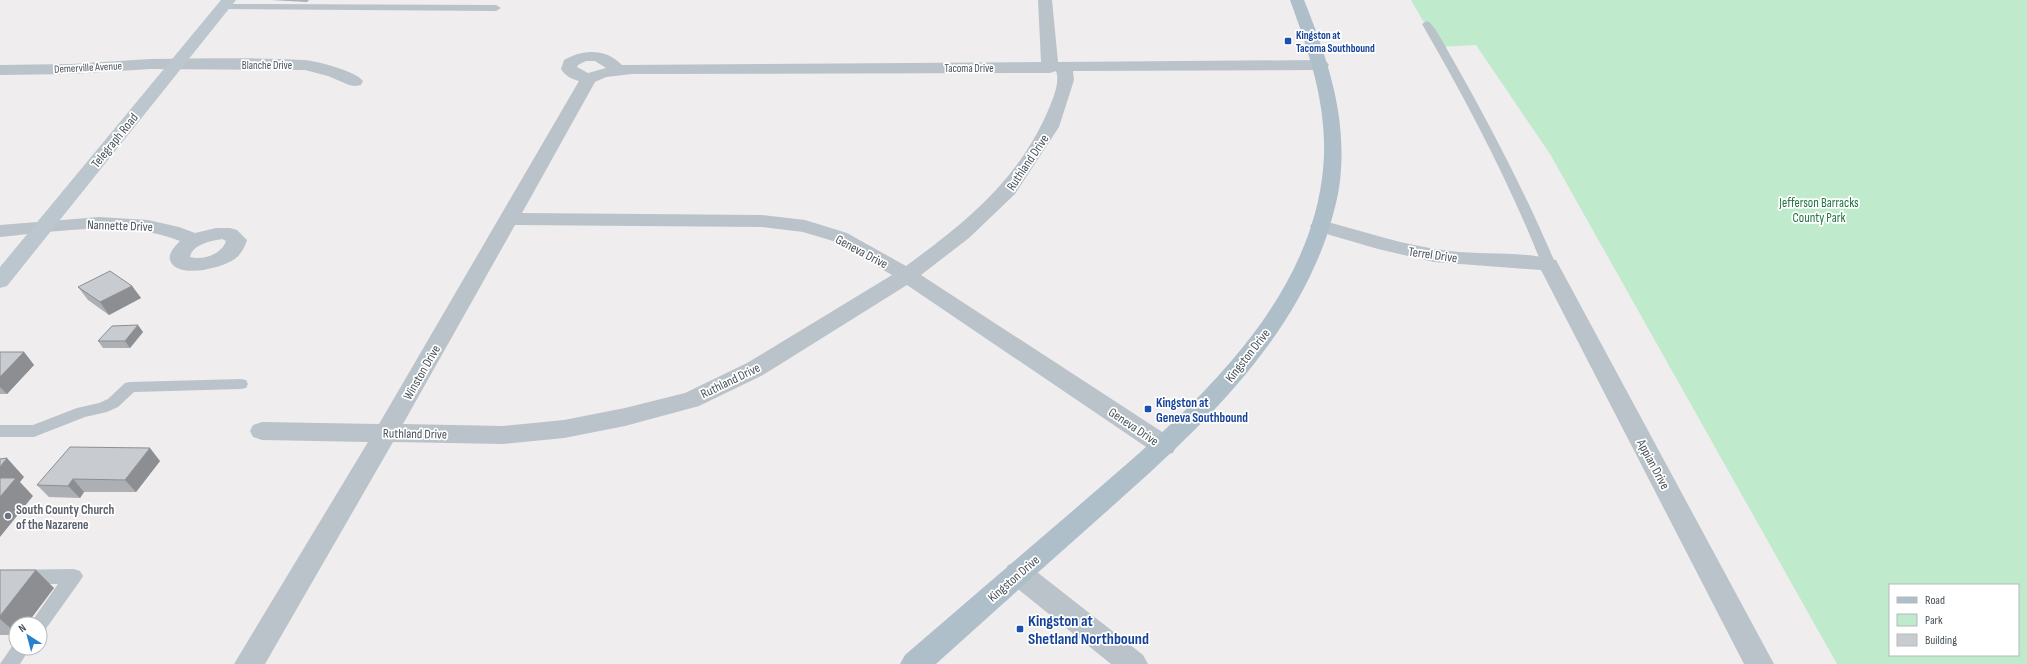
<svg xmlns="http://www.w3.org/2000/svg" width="2027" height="664" font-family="'Sofia Sans Condensed',sans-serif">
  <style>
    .green { fill: #bfeacc; fill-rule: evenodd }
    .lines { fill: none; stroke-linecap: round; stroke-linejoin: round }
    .lane { fill: #bac3c9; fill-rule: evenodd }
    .street { fill: #bac3c9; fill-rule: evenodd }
    .secondary { fill: #bbc6ce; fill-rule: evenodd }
    .primary { fill: #afbfca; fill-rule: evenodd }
    .wall { fill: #acafb3 }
    .shaded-wall { fill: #8c8e92 }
    .building { fill: #c8cbd0; stroke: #8c8e92 }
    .transit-dot { fill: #1a4fb4; stroke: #fff; stroke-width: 1.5 }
    .worship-dot { fill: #6b7280; stroke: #fff; stroke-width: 1.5 }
    .labels { text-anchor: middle; stroke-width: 3.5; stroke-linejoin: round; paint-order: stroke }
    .far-transit-label { font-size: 11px; font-weight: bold; fill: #164399; stroke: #fff; text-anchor: start }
    .far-street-label { font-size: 11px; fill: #475259; stroke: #fff }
    .street-label { font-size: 13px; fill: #475259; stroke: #fff }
    .park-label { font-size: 13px; fill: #1f7441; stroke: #fff }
    .transit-label { font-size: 13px; font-weight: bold; fill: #164399; stroke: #fff; text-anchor: start }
    .worship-label { font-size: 13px; font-weight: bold; fill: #5b616d; stroke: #fff; text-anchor: start }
    .near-transit-label { font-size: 16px; font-weight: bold; fill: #164399; stroke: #fff; text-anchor: start }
  </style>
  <rect width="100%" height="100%" fill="#f0edee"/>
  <path class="green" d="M1411,0h616v664h-190l-287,-510 -74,-109 -38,2zM1890,585h128v70h-128z"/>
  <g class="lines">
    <g class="lane">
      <polygon points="223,4 496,5 501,8 496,11 220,9 218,7"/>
      <path d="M1427,21c7,2 20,29 25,37 38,67 74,136 104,207l-2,3h-10l-2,-3c-33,-84 -75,-163 -120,-241z"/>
      <polygon points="241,379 246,380 248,384 246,388 241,389 134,392 118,407 107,412 85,417 39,435 34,437 0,437 0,425 33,425 77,408 99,403 108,399 125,383 130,382"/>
      <polygon points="74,569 80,571 83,576 80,581 45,630 40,632 40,624 30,624 58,584 0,584 0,570"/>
      <polygon points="15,642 16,642 16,648 30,648 20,664 0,664"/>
    </g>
    <g class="street">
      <path d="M1038,0h14l6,62 263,-2 6,2 2,3 -2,3 -6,2 -248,1 1,9 -15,47 -44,67 -46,44 -48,37 252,164 3,7 -3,7 -9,2 -9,-2 -248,-168 -144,90 -64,31 -74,20 -61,12 -61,6 -110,-2 -128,222h-31l134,-222 -106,-2 -9,-3 -3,-6 3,-6 9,-3 117,2 200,-343c-7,-2 -14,-5 -18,-12l3,-9c19,-11 42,-12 58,5l419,-3zM586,61h9l11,7 -18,5 -11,-6 1,-2zM1056,71c4,10 -2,25 -6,35 -30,73 -83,115 -144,160l-59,-33 -42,-13 -43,-5 -240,-2 73,-131 11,-5 26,-3 418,-1zM515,225l247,2 41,5 30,9 59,34 -145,88 -62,30 -60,15 -61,12 -61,6 -100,-2z"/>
      <path d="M150,59c51,0 103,-2 154,1 13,1 52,11 59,21l-2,4 -6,1 -6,-1 -21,-9 -23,-6 -155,-1 -79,5 -71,1v-10l71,-1z"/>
      <path d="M99,217l49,3 31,7 16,6 21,-5h14l7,2 10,10c-2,7 -6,14 -11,18 -12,10 -60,22 -66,2 -2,-7 6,-15 10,-19 -57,-22 -121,-9 -180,-4v-12zM222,239l4,2c-4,13 -23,20 -36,16 3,-13 21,-16 32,-18z"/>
      <path d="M1320,220c43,11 85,26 130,31 36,4 71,0 106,9l218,404h-30l-203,-394 -107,-8 -56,-13 -65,-19 -3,-4 3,-4z"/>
      <polygon points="1018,562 1028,565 1143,655 1148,664 1111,664 1008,581 1004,573 1008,565"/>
    </g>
    <polygon class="secondary" points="221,0 236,0 7,286 0,288 0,267"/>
    <path class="primary" d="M1290,0h14c22,55 41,109 37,169 -1,24 -8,47 -15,69 -43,121 -145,207 -238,290 -51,45 -102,91 -152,136h-36l5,-9c55,-47 109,-94 164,-141 104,-90 239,-197 254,-344 6,-60 -13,-115 -33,-170z"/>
  </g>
  <g class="wall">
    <polygon points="271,0 309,0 307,2"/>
    <polygon points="132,286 141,298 109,315 88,300 78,287"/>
    <polygon points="143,332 130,348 103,348 98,341"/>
    <polygon points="0,352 24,352 34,365 7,394 0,394"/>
    <polygon points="160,461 136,492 84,492 80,498 49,497 37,485"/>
    <polygon points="0,570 54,588 16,624 16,635 0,635"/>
  </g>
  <g class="shaded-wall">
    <polygon points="132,286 141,298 109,315 100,302"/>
    <polygon points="138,325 143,332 130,348 125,341"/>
    <polygon points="24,352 34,365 7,394 0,387 0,377"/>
    <polygon points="150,448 160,461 136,492 125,480"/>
    <polygon points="7,458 24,477 20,482 33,496 0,537 0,467"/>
    <polygon points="73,479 84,492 80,498 68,486"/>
    <polygon points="36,570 54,588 27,624 16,624 16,633 0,619 0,616"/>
  </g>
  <g class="building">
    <polygon points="110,271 132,286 100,302 78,287"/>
    <polygon points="138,325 125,341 98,341 112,326"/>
    <polygon points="0,352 24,352 0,377"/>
    <polygon points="70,447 150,448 125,480 73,479 68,486 37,485"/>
    <polygon points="7,458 0,467 0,459"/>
    <polygon points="0,478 16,478 0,497"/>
    <polygon points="0,570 36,570 0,616"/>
  </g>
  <g class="transit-dot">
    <rect x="1284" y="37" width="8" height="8" rx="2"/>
    <rect x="1144" y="405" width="8" height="8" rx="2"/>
    <rect x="1016" y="625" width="8" height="8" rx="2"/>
  </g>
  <circle class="worship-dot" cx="8" cy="516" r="4"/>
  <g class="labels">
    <g class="far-transit-label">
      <text x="1296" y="39">Kingston at<tspan x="1296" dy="13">Tacoma Southbound</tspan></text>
    </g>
    <g class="far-street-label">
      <text x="267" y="69">Blanche Drive</text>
      <text transform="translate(88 67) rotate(-3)" y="4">Demerville Avenue</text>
      <text x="969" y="72">Tacoma Drive</text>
    </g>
    <g class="street-label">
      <text transform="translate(114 140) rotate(-51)" y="5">Telegraph Road</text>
      <text transform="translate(1027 162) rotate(-56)" y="5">Ruthland Drive</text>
      <text transform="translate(120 225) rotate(2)" y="5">Nannette Drive</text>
      <text transform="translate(862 251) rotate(28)" y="5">Geneva Drive</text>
      <text transform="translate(1433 254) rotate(8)" y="5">Terrel Drive</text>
      <text transform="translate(1247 355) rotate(-52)" y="5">Kingston Drive</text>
      <text transform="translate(421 372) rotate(-60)" y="5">Winston Drive</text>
      <text transform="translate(730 380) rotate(-26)" y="5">Ruthland Drive</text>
      <text transform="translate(1134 426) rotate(34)" y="5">Geneva Drive</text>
      <text transform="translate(415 433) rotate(1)" y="5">Ruthland Drive</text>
      <text transform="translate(1654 464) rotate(62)" y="5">Appian Drive</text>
      <text transform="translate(1013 578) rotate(-41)" y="5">Kingston Drive</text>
    </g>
    <g class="park-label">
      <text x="1819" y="207">Jefferson Barracks<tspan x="1819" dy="15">County Park</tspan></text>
    </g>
    <g class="transit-label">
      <text x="1156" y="407">Kingston at<tspan x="1156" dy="15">Geneva Southbound</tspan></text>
    </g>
    <g class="worship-label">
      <text x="16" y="514">South County Church<tspan x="16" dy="15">of the Nazarene</tspan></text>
    </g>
    <g class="near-transit-label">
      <text x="1028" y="626">Kingston at<tspan x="1028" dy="18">Shetland Northbound</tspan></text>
    </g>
  </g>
  <rect x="1889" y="584" width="130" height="72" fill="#ffffff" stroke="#b5babd"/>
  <rect x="1897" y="597" width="20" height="6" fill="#afbfca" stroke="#b5babd"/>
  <text x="1925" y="604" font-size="12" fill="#475259">Road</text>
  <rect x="1897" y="614" width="20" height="12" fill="#bfeacc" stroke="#b5babd"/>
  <text x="1925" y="624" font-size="12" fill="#475259">Park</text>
  <rect x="1897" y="634" width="20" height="12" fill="#c8cbd0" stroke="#b5babd"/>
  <text x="1925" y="644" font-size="12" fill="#475259">Building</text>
  <g transform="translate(28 636) rotate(324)"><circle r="19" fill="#ffffff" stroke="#b5babd"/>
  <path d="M0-3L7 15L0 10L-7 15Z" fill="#2880cf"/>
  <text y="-6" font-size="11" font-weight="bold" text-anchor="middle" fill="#475259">N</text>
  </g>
</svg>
